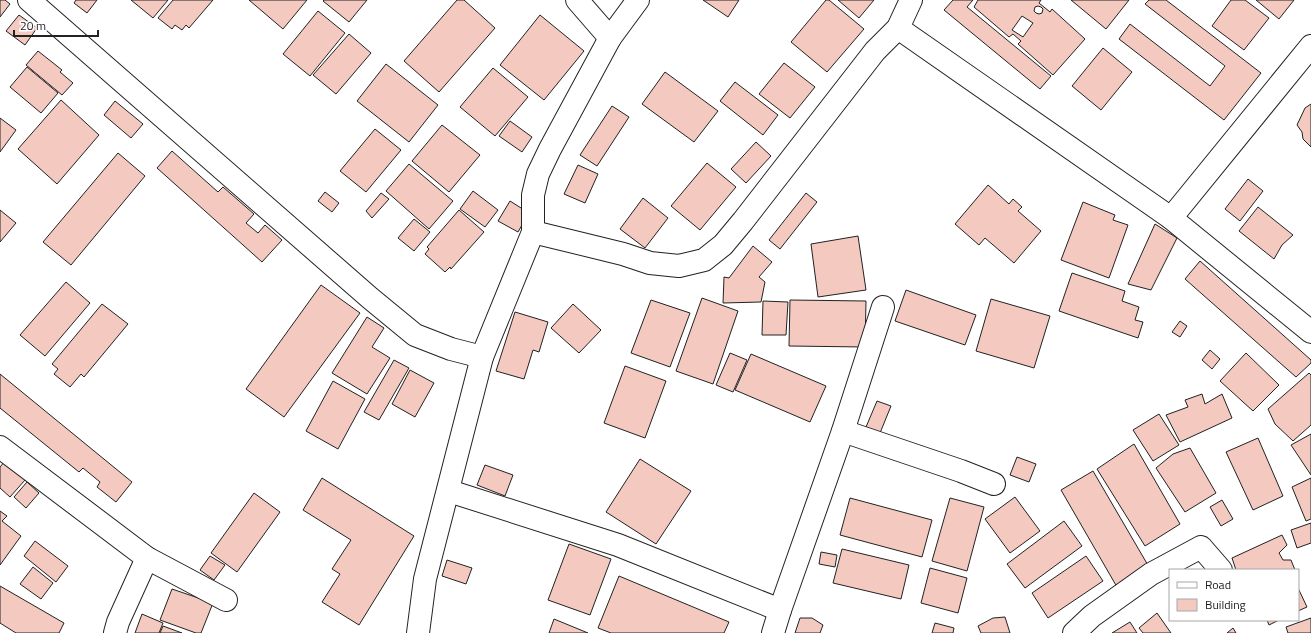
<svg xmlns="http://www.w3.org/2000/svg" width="1311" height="633" font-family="'Titillium Web',sans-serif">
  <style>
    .building { fill: #f3c9c0; stroke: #222; fill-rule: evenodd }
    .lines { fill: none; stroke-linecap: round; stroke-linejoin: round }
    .minor-casing { stroke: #222; stroke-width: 24 }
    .minor { stroke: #fff; stroke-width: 22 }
  </style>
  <rect width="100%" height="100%" fill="#fff"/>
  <g class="building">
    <polygon points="0,0 5,0 10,4 0,17"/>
    <polygon points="76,0 97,0 87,13 74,3"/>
    <polygon points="131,0 168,0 153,18"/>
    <polygon points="173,0 213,0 189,28 186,25 182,30 175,25 172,29 158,18"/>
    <polygon points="249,0 307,0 283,29"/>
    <polygon points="324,0 367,0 349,22 323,1"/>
    <polygon points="457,0 464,0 495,28 439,92 404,61"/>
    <polygon points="703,0 739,0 728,17"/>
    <polygon points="826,0 829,0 864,29 827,72 791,42"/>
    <polygon points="838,0 874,0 859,18"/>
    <polygon points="953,0 973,0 967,7 1051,76 1040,89 944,10"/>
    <path d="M978,0h63l-2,3 11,9 2,-3 33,30 -32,36 -35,-31 3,-3 -8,-7 -4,3 -35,-30zM1038,6l3,1 2,2 -1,4 -3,1 -3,-1 -2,-2 1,-4zM1022,16l11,7 -10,14 -11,-7z"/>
    <polygon points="1071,0 1129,0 1106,29"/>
    <polygon points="1149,0 1166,0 1261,73 1224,120 1119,39 1130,24 1210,86 1225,66 1145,4"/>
    <polygon points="1231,0 1245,0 1269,18 1244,50 1212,26"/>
    <polygon points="1256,0 1294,0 1279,19"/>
    <polygon points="318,11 345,33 310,76 283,54"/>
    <polygon points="19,15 37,28 25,45 6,31"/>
    <polygon points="540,15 584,51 544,100 500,65"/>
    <polygon points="349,34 371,53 336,94 313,75"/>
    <polygon points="1103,48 1132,72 1101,110 1072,86"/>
    <polygon points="38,51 62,70 60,72 73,83 62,95 26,65"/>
    <polygon points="784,63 815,87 790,118 759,94"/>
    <polygon points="386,64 438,105 409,142 357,101"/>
    <polygon points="27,67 58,93 41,113 10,87"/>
    <polygon points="493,68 528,97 495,136 460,107"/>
    <polygon points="665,72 718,111 694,142 642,104"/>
    <polygon points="735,82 778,115 763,135 720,101"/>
    <polygon points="61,100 99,135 57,184 18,149"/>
    <polygon points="115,101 143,124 131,138 104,115"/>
    <polygon points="1311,104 1311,147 1303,139 1302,132 1297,125 1305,108"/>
    <polygon points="612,106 629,117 597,166 580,155"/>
    <polygon points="0,118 16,130 0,152"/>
    <polygon points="510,121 532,137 522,152 499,136"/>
    <polygon points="442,125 480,155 449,192 412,161"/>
    <polygon points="375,129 401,150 366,192 340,171"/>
    <polygon points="756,142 771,156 746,183 731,169"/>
    <polygon points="172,151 218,192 223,187 254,214 246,223 258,233 265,225 282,240 262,262 157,168"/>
    <polygon points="118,153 145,176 71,265 43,242"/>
    <polygon points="707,163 736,187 700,230 671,206"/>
    <polygon points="409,164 453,201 429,229 386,191"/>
    <polygon points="578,165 598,174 585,203 564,194"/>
    <polygon points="1248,179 1263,191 1240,221 1225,209"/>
    <polygon points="988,185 1009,204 1013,199 1022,207 1018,211 1041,231 1014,263 985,238 979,245 955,224"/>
    <polygon points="473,191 498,210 485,227 460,209"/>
    <polygon points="325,192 339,203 332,212 318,201"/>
    <polygon points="381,193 389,199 372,218 366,211"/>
    <polygon points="806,193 817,202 780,249 769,240"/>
    <polygon points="643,198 668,218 645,248 620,229"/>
    <polygon points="510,201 529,213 518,232 498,221"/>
    <polygon points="1083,202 1115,215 1113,220 1128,225 1109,278 1061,260"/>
    <polygon points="1258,207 1293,235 1282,245 1274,259 1239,231"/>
    <polygon points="0,210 16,223 0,242"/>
    <polygon points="459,210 484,232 451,269 450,267 445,272 425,254 429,249 427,247"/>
    <polygon points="414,219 430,232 414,251 398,238"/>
    <polygon points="1155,224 1177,238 1151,290 1128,284"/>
    <polygon points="858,236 866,290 818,297 811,244"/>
    <polygon points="753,246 772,262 759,277 765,282 761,302 723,303 724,277 729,278"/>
    <polygon points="1200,261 1311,360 1311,363 1296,377 1185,279"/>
    <polygon points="1072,273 1125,291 1122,301 1139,307 1135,320 1143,322 1138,338 1059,311"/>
    <polygon points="66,282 90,303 45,356 20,335"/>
    <polygon points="321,285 360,313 284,417 246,389"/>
    <polygon points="906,290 976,315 965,345 895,321"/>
    <polygon points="702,298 738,311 713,384 676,371"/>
    <polygon points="991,299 1050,316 1034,368 976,351"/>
    <polygon points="651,300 690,313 670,367 631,353"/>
    <polygon points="790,300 866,301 865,347 789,346"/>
    <polygon points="763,301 788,302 786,335 762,335"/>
    <polygon points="102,304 128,324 84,377 81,374 70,387 54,374 58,369 52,364"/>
    <polygon points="573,304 601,330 579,353 551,328"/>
    <polygon points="515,312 548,322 539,352 533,350 524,379 496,371"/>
    <polygon points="367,317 384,328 372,347 390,358 367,394 332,373"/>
    <polygon points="1180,321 1187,326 1180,337 1172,332"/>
    <polygon points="1210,350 1220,359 1212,369 1202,360"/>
    <polygon points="730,353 747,360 733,392 716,385"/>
    <polygon points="1246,353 1279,385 1253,411 1220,381"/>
    <polygon points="751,354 826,386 810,422 735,390"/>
    <polygon points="394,360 409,368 379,420 364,412"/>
    <polygon points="625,366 666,381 645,438 604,423"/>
    <polygon points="410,370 434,383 415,417 392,404"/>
    <polygon points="1309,373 1311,375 1311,425 1293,441 1275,424 1268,409"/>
    <polygon points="0,374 132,482 116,502 97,487 100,482 83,468 79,472 0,408"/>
    <polygon points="333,381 365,399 338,449 306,431"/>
    <polygon points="1202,394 1205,404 1222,394 1232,418 1180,442 1166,415 1188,407 1185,400"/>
    <polygon points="877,401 891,406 880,433 866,427"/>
    <polygon points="1159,414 1179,445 1153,461 1133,430"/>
    <polygon points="1311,434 1311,475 1291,445"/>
    <polygon points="1258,438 1283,496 1253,510 1226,452"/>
    <polygon points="1134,444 1180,524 1145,546 1097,469"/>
    <polygon points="1190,448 1216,493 1185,512 1156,468 1173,454"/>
    <polygon points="1017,457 1036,464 1029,482 1010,475"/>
    <polygon points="640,459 691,491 656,544 606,512"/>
    <polygon points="5,461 25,480 10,497 0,488 0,467"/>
    <polygon points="485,465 513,475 505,496 477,485"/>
    <polygon points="1093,471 1149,567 1117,587 1061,490"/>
    <polygon points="322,478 414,536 359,625 322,602 340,574 332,569 351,540 303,510"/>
    <polygon points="1311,478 1311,519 1306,521 1292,487"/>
    <polygon points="27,482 39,493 26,508 14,497"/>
    <polygon points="254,493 280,512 237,572 211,553"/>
    <polygon points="1015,497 1040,531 1010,553 985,519"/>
    <polygon points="850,498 932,520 922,557 840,535"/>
    <polygon points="950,498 984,507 967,571 932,561"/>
    <polygon points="1222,500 1233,519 1221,526 1210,507"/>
    <polygon points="0,511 7,516 2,521 21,536 0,565"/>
    <polygon points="1064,521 1082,546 1025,588 1007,564"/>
    <polygon points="1311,523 1311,543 1297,548 1291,530"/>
    <polygon points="1282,535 1287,545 1279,553 1283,560 1291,560 1295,570 1236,570 1232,558"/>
    <polygon points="35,541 68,566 56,582 24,556"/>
    <polygon points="569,544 611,559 590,615 548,600"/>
    <polygon points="842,549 909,565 901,599 833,583"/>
    <polygon points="821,552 837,555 835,567 819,564"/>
    <polygon points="210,556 225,565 214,580 200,570"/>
    <polygon points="1086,556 1103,581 1048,618 1032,593"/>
    <polygon points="447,560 472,568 466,584 442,576"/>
    <polygon points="33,567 53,583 41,599 20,584"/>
    <polygon points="930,568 967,578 958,613 921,603"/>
    <polygon points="619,576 729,622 724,633 611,633 598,628"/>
    <polygon points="0,586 64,623 59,633 16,633 0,623"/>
    <polygon points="1298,588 1307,607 1298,611"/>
    <polygon points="172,589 213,603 201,633 196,633 160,620"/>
    <polygon points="1157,613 1171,633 1143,633 1139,628"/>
    <polygon points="142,614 163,623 159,633 135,633"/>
    <polygon points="1005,617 1010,633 981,633 978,626 993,618"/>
    <polygon points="800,618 812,618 823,625 820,633 795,633"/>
    <polygon points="1311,618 1311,633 1288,633 1286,627"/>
    <polygon points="554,619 588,633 549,633"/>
    <polygon points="1267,620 1279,620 1269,625"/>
    <polygon points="1130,622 1137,633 1112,633"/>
    <polygon points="935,623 954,628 953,633 932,633"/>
    <polygon points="163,626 182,633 160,633"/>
    <polygon points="1233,628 1236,633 1227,633"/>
  </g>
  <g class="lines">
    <g class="minor-casing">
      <g id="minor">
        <polyline points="29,0 370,298 415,335 451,349 482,357"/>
        <polyline points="577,0 610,38"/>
        <polyline points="898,28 1171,218 1311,332"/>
        <polyline points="1171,218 1311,46"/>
        <polyline points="533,232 623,254 650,263 679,266 704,260 723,245 743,221 875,51 898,28 911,0"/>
        <polyline points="843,431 961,471 994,484"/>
        <polyline points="0,447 147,558 226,600"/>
        <polyline points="449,491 618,545 780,610"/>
        <polyline points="115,633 118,622 147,558"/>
        <polyline points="418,633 425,579 482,357 533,232 533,195 538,174 550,149 610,38 638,0"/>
        <polyline points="773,633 780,610 843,431 883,307"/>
        <polyline points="1074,633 1092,616 1151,574 1201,547 1221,570"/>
      </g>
    </g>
    <use href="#minor" class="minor"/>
  </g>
  <rect x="1169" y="569" width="130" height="52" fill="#ffffff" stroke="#a7a7a7"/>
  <rect x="1177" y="582" width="20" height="6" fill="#ffffff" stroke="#a7a7a7"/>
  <text x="1205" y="589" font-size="12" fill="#222222">Road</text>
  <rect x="1177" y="599" width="20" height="12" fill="#f3c9c0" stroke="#a7a7a7"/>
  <text x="1205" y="609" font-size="12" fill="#222222">Building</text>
  <path d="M14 30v6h84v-6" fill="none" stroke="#222222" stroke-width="2"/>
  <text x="20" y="30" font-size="12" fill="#222222" stroke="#ffffff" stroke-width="3" paint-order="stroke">20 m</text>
</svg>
